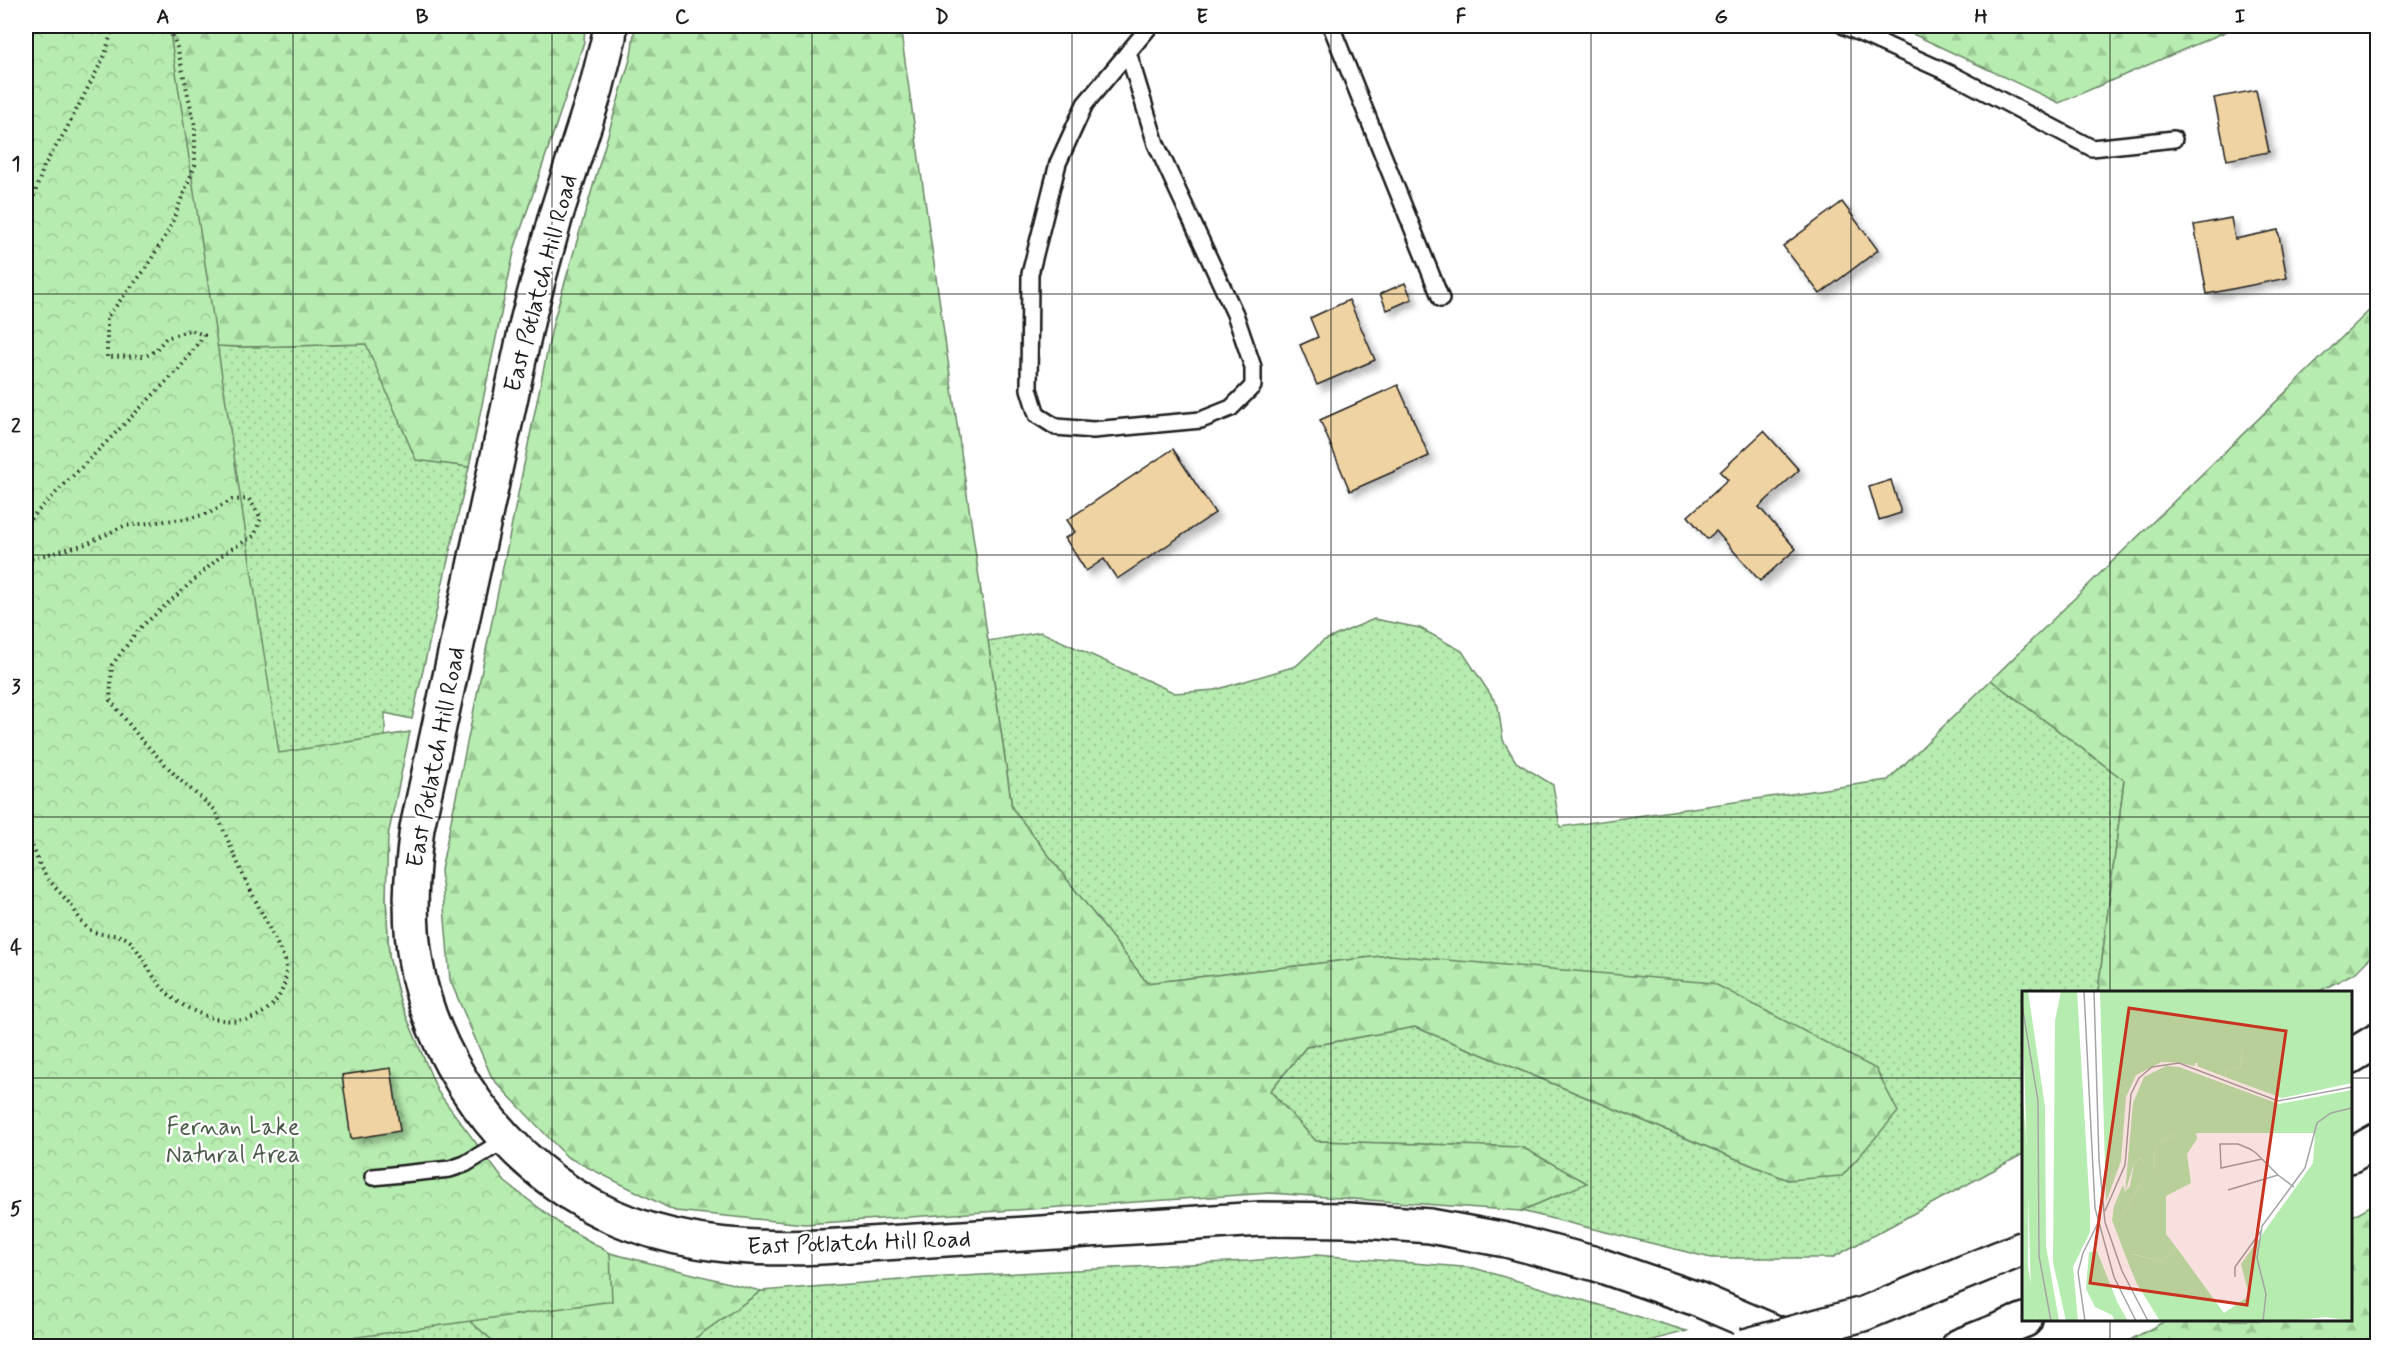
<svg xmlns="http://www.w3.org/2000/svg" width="2403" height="1372" font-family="Mynerve,sans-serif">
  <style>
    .grass { fill: url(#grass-dots); stroke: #698466; stroke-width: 1.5 }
    .forest { fill: url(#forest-firs); stroke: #698466; stroke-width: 1.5 }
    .park { fill: url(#park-crowns); stroke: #698466; stroke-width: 1.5 }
    .building { fill: #efd3a3; stroke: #1c1c1c; stroke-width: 1.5; filter: url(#shadow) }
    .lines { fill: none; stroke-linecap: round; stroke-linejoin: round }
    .lane-casing { stroke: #1c1c1c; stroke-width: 20 }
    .secondary-casing { stroke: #1c1c1c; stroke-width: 38 }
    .highway-casing { stroke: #1c1c1c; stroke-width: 38 }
    .path { stroke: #1c1c1c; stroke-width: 4; stroke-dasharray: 1.5 4.5; stroke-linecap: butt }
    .lane { stroke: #fff; stroke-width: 15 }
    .secondary { stroke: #fff; stroke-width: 33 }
    .highway { stroke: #fff; stroke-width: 33 }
    .highway-bridge-casing { stroke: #1c1c1c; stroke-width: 38; stroke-linecap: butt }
    .highway-bridge { stroke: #fff; stroke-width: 33 }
    .grid { fill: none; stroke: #1c1c1c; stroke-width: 1.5; stroke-opacity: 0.55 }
    .labels { text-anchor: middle; stroke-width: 5; stroke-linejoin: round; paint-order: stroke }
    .street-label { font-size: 24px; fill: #1c1c1c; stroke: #fff }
    .park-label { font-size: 24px; fill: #4a5a48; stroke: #fff }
    .inset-road { fill: none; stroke: #a4a4a4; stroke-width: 1.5 }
    .view { fill: #c8321e; fill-opacity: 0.15; stroke: #c8321e; stroke-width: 3 }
    .inset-edge { fill: none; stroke: #1c1c1c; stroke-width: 3 }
    .neatline { fill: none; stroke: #1c1c1c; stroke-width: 2 }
    .grid-label { font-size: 20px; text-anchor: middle; font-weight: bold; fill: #1c1c1c }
  </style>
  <defs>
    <pattern id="grass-dots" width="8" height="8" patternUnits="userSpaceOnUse" patternTransform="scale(1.5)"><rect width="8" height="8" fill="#b6ecaf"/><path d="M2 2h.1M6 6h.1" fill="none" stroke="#9cca96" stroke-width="1.8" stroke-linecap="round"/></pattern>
    <pattern id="forest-firs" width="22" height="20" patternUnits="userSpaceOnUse" patternTransform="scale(1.5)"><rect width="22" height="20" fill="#b6ecaf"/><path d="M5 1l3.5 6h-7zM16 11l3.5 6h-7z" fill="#9cca96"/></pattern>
    <pattern id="park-crowns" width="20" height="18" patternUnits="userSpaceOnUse" patternTransform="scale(1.5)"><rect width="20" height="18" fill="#b6ecaf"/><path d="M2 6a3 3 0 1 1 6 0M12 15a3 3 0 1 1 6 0" fill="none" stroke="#9cca96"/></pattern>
    <filter id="shadow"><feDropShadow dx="5.5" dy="5.5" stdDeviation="3" flood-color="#0004"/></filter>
  </defs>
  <rect width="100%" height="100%" fill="#fff"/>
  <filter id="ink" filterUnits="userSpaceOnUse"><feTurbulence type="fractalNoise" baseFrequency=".0167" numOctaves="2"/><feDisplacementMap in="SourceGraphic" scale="12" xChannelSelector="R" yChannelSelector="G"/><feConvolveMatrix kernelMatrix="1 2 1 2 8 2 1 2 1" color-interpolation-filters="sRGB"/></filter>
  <g filter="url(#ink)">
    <g class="grass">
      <polygon points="26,339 242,347 367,344 416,459 469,467 412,719 385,713 386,898 389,957 400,1001 419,1048 414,1273 499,1346 26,1346"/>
      <polygon points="1374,619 1420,628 1462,651 1498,706 1503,740 1516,762 1553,785 1560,827 1888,780 1991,680 2124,780 2098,992 2024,992 2023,1154 1832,1258 1711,1258 1521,1211 1586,1183 1522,1147 1316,1141 1270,1091 1306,1047 1415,1027 1788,1180 1390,955 1147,983 1012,808 988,641 1041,632 1175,693 1215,690 1296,666 1323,641"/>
      <polygon points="1316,1255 1474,1268 1687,1331 1630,1346 684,1346 761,1291 926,1278 1247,1261"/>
    </g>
    <g class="forest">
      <polygon points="26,26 585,26 584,42 515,247 469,467 416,460 366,344 242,347 26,339"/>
      <polygon points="635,26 900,26 1012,808 1147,983 1390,955 1713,983 1876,1069 1898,1112 1842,1176 1788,1180 1415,1027 1306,1047 1270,1091 1316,1141 1522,1147 1587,1183 1521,1211 1270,1193 805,1224 675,1211 567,1157 492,1078 450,980 441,870 553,323 631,56"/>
      <polygon points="1896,26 2239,26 2059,103"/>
      <polygon points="2377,303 2377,951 2356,972 2318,992 2098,992 2124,780 1991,680"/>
      <polygon points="2377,1202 2377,1346 2119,1346 2167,1320 2350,1320 2351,1217"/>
      <polygon points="563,1226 610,1253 761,1291 684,1346 499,1346 414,1273"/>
    </g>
    <polygon class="park" points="26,26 169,26 279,753 410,732 388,836 386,898 389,957 400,1001 438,1092 505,1182 563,1226 610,1253 612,1301 294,1346 26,1346"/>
    <g class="building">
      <polygon points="2256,90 2269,152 2227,160 2214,98"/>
      <polygon points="1842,202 1878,250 1820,294 1783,246"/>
      <polygon points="2231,218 2235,239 2278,230 2287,278 2207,294 2194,225"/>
      <polygon points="1405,283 1412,299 1387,310 1380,294"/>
      <polygon points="1349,300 1375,360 1317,385 1300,345 1318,337 1310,318"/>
      <polygon points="1398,385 1429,456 1350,491 1320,420"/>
      <polygon points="1764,431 1799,470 1759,507 1796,549 1760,581 1716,531 1707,539 1688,516 1728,480 1720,472"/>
      <polygon points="1173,449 1215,513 1117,579 1104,559 1086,571 1065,538 1075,532 1067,520"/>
      <polygon points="1891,480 1901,513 1879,520 1869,487"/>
      <polygon points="391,1068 400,1131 351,1139 342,1075"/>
    </g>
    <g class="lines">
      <g class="lane-casing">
        <g id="lane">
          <polyline points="1331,26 1441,299"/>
          <polyline points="1844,26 1953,75 2092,148 2174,139"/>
          <polyline points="1128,52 1156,144 1235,314 1253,367 1253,386 1231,408 1201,420 1093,430 1056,427 1037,415 1029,389 1030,274 1058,163 1085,104 1150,26"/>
          <polyline points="373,1177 450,1169 465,1164 505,1140"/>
        </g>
      </g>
      <g class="secondary-casing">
        <path id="secondary" d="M610,26l-1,11 -13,52 -40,126 -28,103 -111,510c-6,46 -9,90 -1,136 19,111 107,220 213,259 62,23 127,27 193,24l439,-28 88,1 81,6 76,14 90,24 101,35 110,47"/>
      </g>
      <g class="highway-casing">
        <g id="highway">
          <polyline points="2350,1057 2378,1040"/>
          <polyline points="2350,1156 2378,1140"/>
          <polyline points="1959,1346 2025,1320"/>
        </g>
      </g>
      <g class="path">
        <polyline points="26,219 44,166 66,130 105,55 113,26"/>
        <polyline points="26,523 179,369 204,335 191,330 166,338 155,351 146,356 107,357 107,317 144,271 169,230 195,165 195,126 178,50 169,26"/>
        <path d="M26,560l60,-16 38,-18 67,-8 18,-5 23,-13 17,-1 12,19 -7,18 -31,18 -84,75 -27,36 -2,35 30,38 40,42 35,30 28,65 42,85c3,18 -1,33 -14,46 -31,31 -88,8 -112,-22 -10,-13 -17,-29 -28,-42 -12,-12 -29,-3 -42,-13 -8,-5 -13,-18 -19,-25 -8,-10 -17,-18 -24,-28 -9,-12 -11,-29 -20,-41"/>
        <path d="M26,996c5,15 5,27 4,42l-4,4"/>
      </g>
      <use href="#lane" class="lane"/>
      <use href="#secondary" class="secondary"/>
      <use href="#highway" class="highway"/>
      <g class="highway-bridge-casing">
        <polyline id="highway-bridge" points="1745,1346 1863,1314 2024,1248"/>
      </g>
      <use href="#highway-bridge" class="highway-bridge"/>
    </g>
  </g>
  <path class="grid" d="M293,26v1320M552,26v1320M812,26v1320M1072,26v1320M1331,26v1320M1591,26v1320M1851,26v1320M2110,26v966M26,294h2352M26,555h2352M26,817h2352M26,1078h1998M2350,1078h28M2110,1320v26"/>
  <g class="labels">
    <g class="street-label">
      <text transform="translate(540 283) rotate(-75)" y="8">East Potlatch Hill Road</text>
      <text transform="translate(435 757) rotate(-79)" y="8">East Potlatch Hill Road</text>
      <text transform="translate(859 1242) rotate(-2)" y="8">East Potlatch Hill Road</text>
    </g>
    <g class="park-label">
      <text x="233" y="1134">Fernan Lake<tspan x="233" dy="28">Natural Area</tspan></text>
    </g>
  </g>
  <g transform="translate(2022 991)">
    <rect width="330" height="330" fill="#fff"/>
    <path d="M78,0h161l-13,27 -8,49 -14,4 -1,6 -28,-11 1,-3 -39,-1 -1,-10 -39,33 7,12 -5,64 -15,41zM0,98l6,71v107l9,54h-15zM155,142h19l1,6 -10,15 4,29 -25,13v38l10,13 -14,14 -30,-7 -3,11 -17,-45 2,-14 9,-21 2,7 5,-6 4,-23 6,-5 5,5v13l-23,40 32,-42 1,-28z" fill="#b6ecaf"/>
    <path d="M39,0h16l13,220v21l-17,35 5,54h-12l-13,-59 2,-241zM330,11v81l-70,15 -57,-21 1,-6 14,-4 8,-49zM98,44l17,2 -6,13 -17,2 -5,-6zM111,66l3,18 -10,22 -7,-12 2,-17zM144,75l13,1 100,37 73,-14v231l-26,-4 -37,4h-129l-23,-37 -8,-19 2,-11 31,7 14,-14 48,66 25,-17 -8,-32 72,-101 2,-30h-138l-22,13 -1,28 -8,37 -18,19 -6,-14 23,-40v-13l-5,-5 -6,5 -9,30 8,-90 11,-26zM75,260l21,53 10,17h-13l-3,-6 -17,-8 -9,-18 3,-37z" fill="#b6ecaf"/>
    <path d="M0,0h6l17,116 1,139 13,75h-22l-6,-28zM105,0h225v58l-157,1v16l-30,-6 -38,20z" fill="#b6ecaf"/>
    <path class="inset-road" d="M62,0l11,217 19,69 22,44M72,0l5,169 6,62 17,49 26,50M0,14l16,96 1,155 12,65M240,168l-41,9 -1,-24h18l12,5 6,4 22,22 16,12M206,199l50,-15M83,220l20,-46 6,-71 8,-16 13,-11 27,-4 99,38 74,-14M213,286v-10l26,-36M63,330l-7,-49 5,-19 16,-32M241,330l3,-27 -9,-36 5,-32 43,-58 12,-45 14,-10 21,-5"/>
    <path class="view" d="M107,17l157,23 -39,274 -157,-22z"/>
    <rect width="330" height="330" class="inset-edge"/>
  </g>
  <rect width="2403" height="1372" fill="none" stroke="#fff" stroke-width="66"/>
  <rect x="33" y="33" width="2337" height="1306" class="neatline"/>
  <g class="grid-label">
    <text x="163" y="23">A</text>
    <text x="422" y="23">B</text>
    <text x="682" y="23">C</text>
    <text x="942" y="23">D</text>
    <text x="1202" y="23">E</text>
    <text x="1461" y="23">F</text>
    <text x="1721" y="23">G</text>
    <text x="1981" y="23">H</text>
    <text x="2240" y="23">I</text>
    <text x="16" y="170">1</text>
    <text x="16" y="432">2</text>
    <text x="16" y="693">3</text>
    <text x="16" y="954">4</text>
    <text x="16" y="1215">5</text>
  </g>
</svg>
